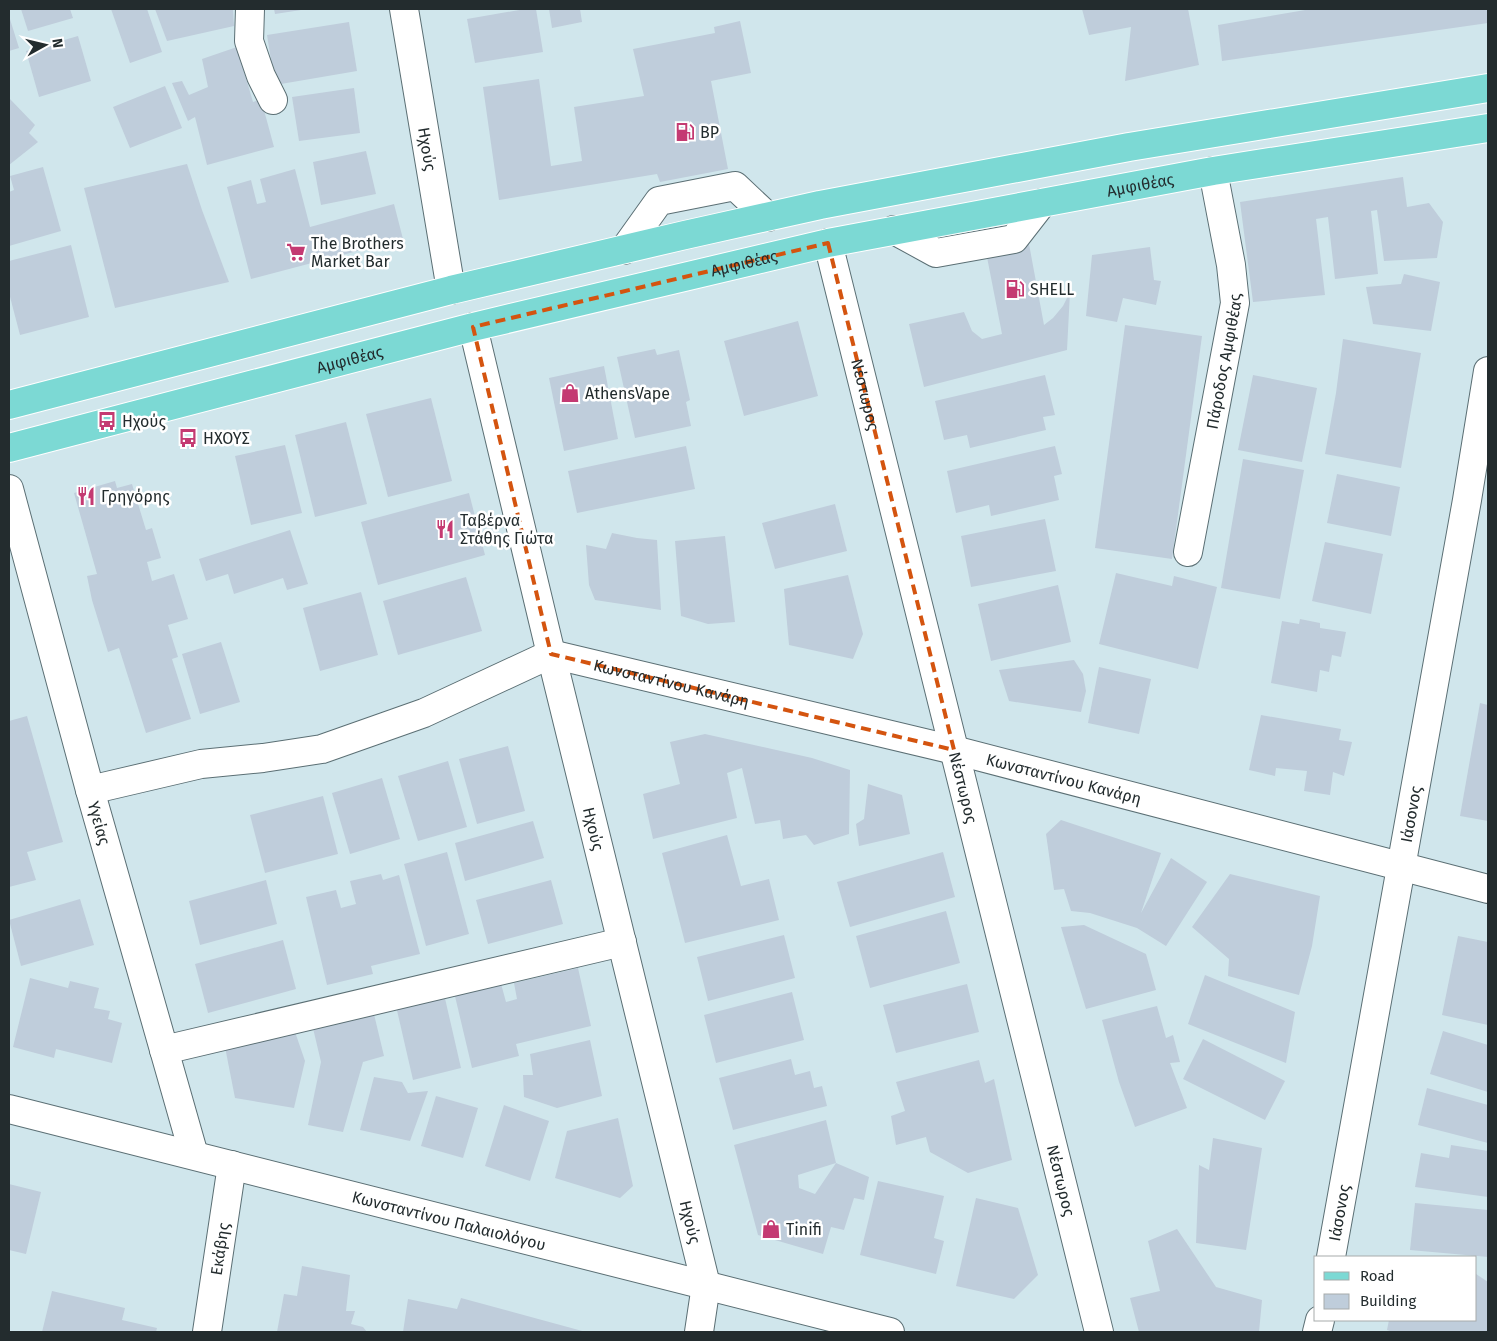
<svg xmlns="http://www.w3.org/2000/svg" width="1497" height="1341" font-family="'Fira Sans',sans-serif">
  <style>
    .building { fill: #bfcddb }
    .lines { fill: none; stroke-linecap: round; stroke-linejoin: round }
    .minor-casing { stroke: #5b6f74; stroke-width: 30 }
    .major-casing { stroke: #fff; stroke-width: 30 }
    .minor { stroke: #fff; stroke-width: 28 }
    .major { stroke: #7cd9d4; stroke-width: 28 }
    .marked { fill: none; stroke: #d4540f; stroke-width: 4; stroke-dasharray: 10 6; stroke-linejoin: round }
    .labels { text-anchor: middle; stroke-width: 5; stroke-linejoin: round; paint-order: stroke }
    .poi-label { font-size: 16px; fill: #232c2e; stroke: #fff; text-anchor: start }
    .street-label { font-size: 16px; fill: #232c2e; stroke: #fff }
  </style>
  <rect width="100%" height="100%" fill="#d0e6ec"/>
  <g class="building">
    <polygon points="21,9 70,9 73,18 28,31"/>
    <polygon points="111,9 147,9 162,52 130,63"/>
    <polygon points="155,9 233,9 234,26 167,41"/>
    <polygon points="274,9 301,9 301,10 275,14"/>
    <polygon points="525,9 536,9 543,52 475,63 467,19"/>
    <polygon points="549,9 580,9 582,22 552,28"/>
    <polygon points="1082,9 1188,9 1199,65 1125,81 1131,27 1089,35"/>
    <polygon points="1311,9 1488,9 1488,23 1222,61 1218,25"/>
    <polygon points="9,16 19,48 9,51"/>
    <polygon points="740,21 751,73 711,81 728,169 660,182 657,174 499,200 483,87 539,79 551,166 582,161 574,107 644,96 633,49 715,33 714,27"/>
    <polygon points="349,22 357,71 275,85 267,35"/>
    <polygon points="78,36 91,81 39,97 26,51"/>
    <polygon points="237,47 253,102 261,99 274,147 207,165 195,117 188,121 172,83 182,81 189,95 208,87 202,59"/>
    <polygon points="165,86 182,128 130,148 113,107"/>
    <polygon points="354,88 360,133 299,141 292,97"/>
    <polygon points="9,98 35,125 29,133 38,142 9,165"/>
    <polygon points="366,151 376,194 321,205 313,162"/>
    <polygon points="187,164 202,210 229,282 115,308 84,188"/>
    <polygon points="43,167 61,231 9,246 9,192 14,190 10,176"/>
    <polygon points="295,169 310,227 394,204 403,239 251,279 227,187 251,180 257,204 266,202 260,179"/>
    <polygon points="1403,177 1407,207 1429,203 1443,222 1437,258 1384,261 1377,210 1371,211 1378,274 1335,279 1328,217 1316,219 1325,295 1253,302 1240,202"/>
    <polygon points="1029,244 1044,325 1053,318 1063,306 1070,292 1067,350 924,387 909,324 964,312 972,331 982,339 1002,334 986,252"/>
    <polygon points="71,245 89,317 20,335 9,293 9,261"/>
    <polygon points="1150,247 1154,280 1161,281 1156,305 1123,298 1117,322 1086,316 1092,255"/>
    <polygon points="1404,274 1440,282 1431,331 1373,324 1366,287 1401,284"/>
    <polygon points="798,321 818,396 744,416 724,341"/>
    <polygon points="1125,325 1202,336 1172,559 1095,548"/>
    <polygon points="1343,339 1421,353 1401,468 1325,454 1336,393"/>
    <polygon points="655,349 657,355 679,350 690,400 686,402 691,426 635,438 617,357"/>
    <polygon points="604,366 618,439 564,451 549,378"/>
    <polygon points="1045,375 1055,415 1043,417 1046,430 970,448 967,435 944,440 935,401"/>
    <polygon points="1253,375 1317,388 1302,462 1238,450"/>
    <polygon points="431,398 452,481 388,497 366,414"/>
    <polygon points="346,422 367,504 315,517 295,435"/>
    <polygon points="285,445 302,513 251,525 235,456"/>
    <polygon points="686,446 695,489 577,513 568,471"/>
    <polygon points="1055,446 1062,474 1054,476 1059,500 991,516 989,505 956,513 947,471"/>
    <polygon points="1243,459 1304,470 1280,599 1221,588"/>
    <polygon points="1337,474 1400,487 1391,536 1327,523"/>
    <polygon points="115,481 117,488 132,484 146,530 152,528 161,558 147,562 152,581 174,574 188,619 168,625 178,657 172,659 191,719 146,733 119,648 108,652 92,600 87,576 97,574 74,493"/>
    <polygon points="469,493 485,555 378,585 361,522"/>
    <polygon points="835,504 847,551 775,569 762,523"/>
    <polygon points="1045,519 1056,571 971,587 961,536"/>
    <polygon points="290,530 308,584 287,590 283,578 234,594 228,574 206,581 199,559"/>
    <polygon points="612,533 637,538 657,540 661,610 595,600 589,585 586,545 606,549"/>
    <polygon points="725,536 735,622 708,624 681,616 675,541"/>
    <polygon points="1325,542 1383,554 1371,614 1312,601"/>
    <polygon points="1116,573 1172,586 1174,576 1217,587 1198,669 1099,644"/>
    <polygon points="848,575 863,634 853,659 789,645 784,589"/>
    <polygon points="466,577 482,631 398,655 383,601"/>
    <polygon points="1058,585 1071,642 991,661 978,604"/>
    <polygon points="361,592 378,655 320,671 303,608"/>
    <polygon points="1300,619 1320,623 1320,628 1346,632 1341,657 1332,655 1329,672 1320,670 1317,692 1271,683 1282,621 1299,624"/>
    <polygon points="221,642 240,702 200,714 182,654"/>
    <polygon points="1074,660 1083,674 1086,691 1081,712 1009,701 999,670"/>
    <polygon points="1099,667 1151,679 1139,734 1088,723"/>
    <polygon points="1480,703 1488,705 1488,821 1460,816"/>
    <polygon points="1261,715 1341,729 1339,740 1352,742 1344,776 1333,772 1330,795 1304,791 1307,771 1276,768 1275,776 1249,770"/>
    <polygon points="27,716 63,842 27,852 36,880 9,887 9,721"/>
    <polygon points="705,734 812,758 850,770 849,834 814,845 806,835 783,839 780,820 755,824 742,768 727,773 737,818 653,839 643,794 680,784 670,742"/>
    <polygon points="508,746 525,811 477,824 459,759"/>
    <polygon points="448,761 467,827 418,841 398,776"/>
    <polygon points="382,778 400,839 350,854 332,793"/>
    <polygon points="868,784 902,795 910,834 859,846 856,824 864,819"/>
    <polygon points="323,796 338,854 265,873 250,815"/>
    <polygon points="1061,820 1161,853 1141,913 1171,858 1207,882 1166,946 1137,928 1090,913 1071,911 1064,889 1054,890 1046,834"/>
    <polygon points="533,821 544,858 465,881 455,843"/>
    <polygon points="727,835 741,886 769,879 779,920 685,943 662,853"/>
    <polygon points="447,852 469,934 426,946 404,864"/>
    <polygon points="943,852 955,897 850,927 837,882"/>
    <polygon points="381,874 383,880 399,875 420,954 371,966 373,974 327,985 306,897 336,890 341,908 356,904 350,881"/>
    <polygon points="1230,874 1320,896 1312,946 1299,995 1228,976 1229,959 1192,927"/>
    <polygon points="266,880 277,924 200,945 189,901"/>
    <polygon points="551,880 563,924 488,944 476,900"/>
    <polygon points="80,899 94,945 21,966 9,920"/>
    <polygon points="946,911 960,963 870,988 856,936"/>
    <polygon points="1084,925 1146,954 1156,990 1086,1009 1061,927"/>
    <polygon points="784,935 795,978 708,1001 697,957"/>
    <polygon points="1458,936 1488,942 1488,1025 1442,1015"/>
    <polygon points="283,940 296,989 208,1013 195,964"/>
    <polygon points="578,968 591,1026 516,1044 519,1056 472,1068 454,992 500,980 506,1002 517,999 514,983"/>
    <polygon points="1205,975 1295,1012 1286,1063 1188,1024"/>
    <polygon points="30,978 68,988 70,981 99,988 94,1008 110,1011 108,1019 122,1023 112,1063 56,1049 54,1058 13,1047"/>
    <polygon points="967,984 979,1032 896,1053 883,1005"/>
    <polygon points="792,992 804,1040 716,1063 704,1015"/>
    <polygon points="444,994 461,1068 413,1080 396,1006"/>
    <polygon points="1157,1006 1166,1038 1173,1035 1180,1062 1170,1063 1187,1108 1135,1127 1119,1082 1102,1020"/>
    <polygon points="373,1010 384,1056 363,1062 343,1132 308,1125 321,1062 312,1024"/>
    <polygon points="294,1029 305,1061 294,1108 235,1098 225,1047"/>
    <polygon points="1443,1031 1488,1045 1488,1092 1430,1074"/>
    <polygon points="1203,1039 1285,1081 1265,1120 1183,1079"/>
    <polygon points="590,1040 602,1096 557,1108 524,1097 523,1075 533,1075 530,1054"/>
    <polygon points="791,1059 795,1075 810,1071 814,1088 822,1086 827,1106 733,1130 719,1078"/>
    <polygon points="979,1060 985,1083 994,1079 1012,1160 968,1173 930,1152 926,1137 896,1145 891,1116 905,1111 896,1082"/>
    <polygon points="374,1077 402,1082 408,1093 428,1091 410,1141 360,1130"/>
    <polygon points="1427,1088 1488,1105 1488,1143 1418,1125"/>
    <polygon points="436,1096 478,1108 463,1158 421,1146"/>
    <polygon points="504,1105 549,1121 530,1181 485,1166"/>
    <polygon points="618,1118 633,1186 620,1198 555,1178 567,1131"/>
    <polygon points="826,1120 836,1163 798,1175 799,1188 815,1194 836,1163 869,1177 864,1200 854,1198 844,1230 831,1227 823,1254 758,1235 734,1145"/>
    <polygon points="1213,1138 1262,1148 1246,1250 1196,1243 1199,1165 1209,1170"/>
    <polygon points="1451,1145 1488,1151 1488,1197 1415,1187 1421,1153 1449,1158"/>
    <polygon points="878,1181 944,1196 934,1238 944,1241 936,1274 860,1255"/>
    <polygon points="9,1184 41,1192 26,1254 9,1250"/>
    <polygon points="976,1198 1018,1208 1038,1275 1014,1299 956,1286"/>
    <polygon points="1415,1203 1488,1210 1488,1257 1410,1250"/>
    <polygon points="1177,1229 1216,1287 1262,1300 1259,1332 1139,1332 1130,1298 1160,1291 1148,1241"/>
    <polygon points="302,1266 350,1275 346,1311 355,1311 351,1324 363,1327 367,1332 277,1332 284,1294 297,1296"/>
    <polygon points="1476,1274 1488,1282 1488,1332 1393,1332 1387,1330 1389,1320 1476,1320"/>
    <polygon points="52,1291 125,1308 122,1320 157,1328 156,1332 42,1332"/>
    <polygon points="461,1298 586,1332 403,1332 408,1299 457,1309"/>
  </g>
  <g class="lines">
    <g class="minor-casing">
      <g id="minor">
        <polyline points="250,9 249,41 261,76 273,100"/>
        <path id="s1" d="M404,9l47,281"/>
        <polyline points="894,230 936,253 1014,239 1042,203"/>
        <path id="s2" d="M828,243l271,1089"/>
        <polyline points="624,250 659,201 735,186 768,217"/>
        <path id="s3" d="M473,327l78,327 155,631 -7,47"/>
        <path id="s4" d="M9,489l81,301 104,365"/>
        <path id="s5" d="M1188,552l47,-249 -4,-38 -18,-94"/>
        <path id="s6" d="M90,790l111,-26 62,-6 59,-9 102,-36 127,-59 403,96 534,139"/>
        <polyline points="164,1050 622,942"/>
        <path id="s7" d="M9,1109l881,223"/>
        <path id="s8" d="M1331,1257l136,-757 21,-129"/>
        <path id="s9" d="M207,1332l25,-167"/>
        <polyline points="1317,1332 1320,1320"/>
      </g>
    </g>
    <g class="major-casing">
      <g id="major">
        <polyline points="9,405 451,290 685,235 820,205 1129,147 1488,88"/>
        <path id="s10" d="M9,448l464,-121 355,-84 385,-72 275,-43"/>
      </g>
    </g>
    <use href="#minor" class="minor"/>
    <use href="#major" class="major"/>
  </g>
  <path class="marked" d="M828,243l126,507 -403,-96 -78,-327z"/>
  <defs>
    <g id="fuel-bare" transform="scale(1.5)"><path d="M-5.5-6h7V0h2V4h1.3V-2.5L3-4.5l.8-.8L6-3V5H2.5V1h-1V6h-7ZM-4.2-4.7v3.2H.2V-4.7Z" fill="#c43a72" stroke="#fff" stroke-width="2.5" paint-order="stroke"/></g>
    <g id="supermarket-bare" transform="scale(1.5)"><path d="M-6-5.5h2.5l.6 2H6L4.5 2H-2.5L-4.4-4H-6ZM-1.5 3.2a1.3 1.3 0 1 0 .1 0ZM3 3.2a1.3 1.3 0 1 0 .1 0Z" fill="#c43a72" stroke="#fff" stroke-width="2.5" paint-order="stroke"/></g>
    <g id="shop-bare" transform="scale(1.5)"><path d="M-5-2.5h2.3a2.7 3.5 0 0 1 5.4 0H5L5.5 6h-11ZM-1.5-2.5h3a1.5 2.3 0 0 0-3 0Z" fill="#c43a72" stroke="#fff" stroke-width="2.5" paint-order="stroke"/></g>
    <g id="bus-bare" transform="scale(1.5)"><path d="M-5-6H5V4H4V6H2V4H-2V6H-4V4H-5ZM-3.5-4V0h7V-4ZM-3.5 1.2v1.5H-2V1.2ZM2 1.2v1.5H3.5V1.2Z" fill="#c43a72" stroke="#fff" stroke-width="2.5" paint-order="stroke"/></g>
    <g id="restaurant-bare" transform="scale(1.5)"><path d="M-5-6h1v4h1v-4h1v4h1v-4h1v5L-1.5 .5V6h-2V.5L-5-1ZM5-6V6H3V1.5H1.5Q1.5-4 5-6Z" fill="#c43a72" stroke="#fff" stroke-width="2.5" paint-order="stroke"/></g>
  </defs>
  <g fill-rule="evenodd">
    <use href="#fuel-bare" x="685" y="132"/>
    <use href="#supermarket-bare" x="296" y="252"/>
    <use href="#fuel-bare" x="1015" y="289"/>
    <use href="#shop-bare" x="570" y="393"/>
    <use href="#bus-bare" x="107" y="421"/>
    <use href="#bus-bare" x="188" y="438"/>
    <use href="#restaurant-bare" x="86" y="496"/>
    <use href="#restaurant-bare" x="445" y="529"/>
    <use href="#shop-bare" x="771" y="1229"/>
  </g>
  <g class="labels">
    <g class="poi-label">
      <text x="700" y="138">BP</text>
      <text x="311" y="249">The Brothers<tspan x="311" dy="18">Market Bar</tspan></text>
      <text x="1030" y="295">SHELL</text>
      <text x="585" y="399">AthensVape</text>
      <text x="122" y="427">Ηχούς</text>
      <text x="203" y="444">ΗΧΟΥΣ</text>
      <text x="101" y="502">Γρηγόρης</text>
      <text x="460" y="526">Ταβέρνα<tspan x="460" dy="18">Στάθης Γιώτα</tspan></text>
      <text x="786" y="1235">Tinifi</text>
    </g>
    <g class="street-label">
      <text dy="6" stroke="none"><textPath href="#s1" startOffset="142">Ηχούς</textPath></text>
      <text dy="6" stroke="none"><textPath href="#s10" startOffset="1162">Αμφιθέας</textPath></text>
      <text dy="6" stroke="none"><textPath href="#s10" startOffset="758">Αμφιθέας</textPath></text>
      <text dy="6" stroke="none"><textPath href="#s10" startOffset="352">Αμφιθέας</textPath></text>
      <text dy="6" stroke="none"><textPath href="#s5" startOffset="194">Πάροδος Αμφιθέας</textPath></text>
      <text dy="6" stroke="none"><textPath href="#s2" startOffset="156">Νέστωρος</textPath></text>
      <text dy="6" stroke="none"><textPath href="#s6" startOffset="608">Κωνσταντίνου Κανάρη</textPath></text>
      <text dy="6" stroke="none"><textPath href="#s6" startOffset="1012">Κωνσταντίνου Κανάρη</textPath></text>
      <text dy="6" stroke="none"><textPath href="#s2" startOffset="561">Νέστωρος</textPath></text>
      <text dy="6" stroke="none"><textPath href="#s8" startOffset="450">Ιάσονος</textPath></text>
      <text dy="6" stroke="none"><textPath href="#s4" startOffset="346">Υγείας</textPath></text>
      <text dy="6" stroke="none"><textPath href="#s3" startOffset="516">Ηχούς</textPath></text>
      <text dy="6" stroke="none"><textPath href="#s2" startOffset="966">Νέστωρος</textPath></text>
      <text dy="6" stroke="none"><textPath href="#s8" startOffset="45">Ιάσονος</textPath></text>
      <text dy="6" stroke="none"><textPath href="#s7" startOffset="454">Κωνσταντίνου Παλαιολόγου</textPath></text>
      <text dy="6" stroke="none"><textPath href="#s3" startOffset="921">Ηχούς</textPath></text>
      <text dy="6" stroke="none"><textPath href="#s9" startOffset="84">Εκάβης</textPath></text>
    </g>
  </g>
  <rect width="1497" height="1341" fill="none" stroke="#232c2e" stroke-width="20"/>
  <rect x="1314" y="1256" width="162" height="65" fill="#ffffff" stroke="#a7abab"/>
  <rect x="1324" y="1272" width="25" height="8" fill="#7cd9d4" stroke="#a7abab"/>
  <text x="1360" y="1281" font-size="15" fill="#232c2e">Road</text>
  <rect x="1324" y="1294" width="25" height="15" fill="#bfcddb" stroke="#a7abab"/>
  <text x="1360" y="1306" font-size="15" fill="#232c2e">Building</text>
  <g transform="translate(45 45) rotate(82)" stroke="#ffffff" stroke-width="4" paint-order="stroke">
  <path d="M0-4L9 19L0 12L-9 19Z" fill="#232c2e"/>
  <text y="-8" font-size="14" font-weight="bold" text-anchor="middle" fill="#232c2e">N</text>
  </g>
</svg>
